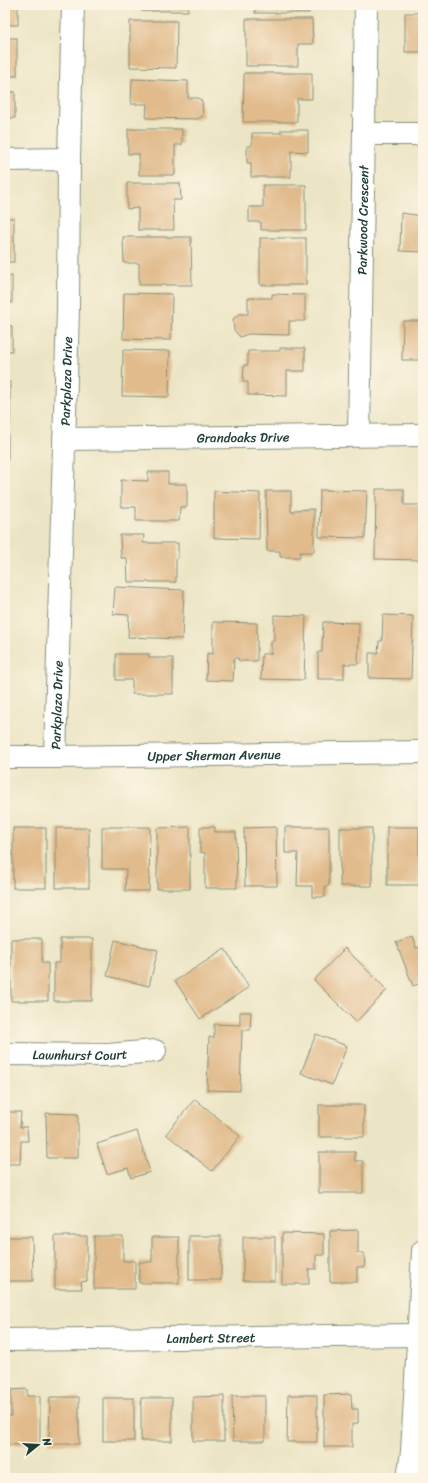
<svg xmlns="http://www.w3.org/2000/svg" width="428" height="1483" font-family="Sriracha,sans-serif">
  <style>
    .building { fill: #e1bb8c }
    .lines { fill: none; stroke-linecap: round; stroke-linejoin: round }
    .minor-casing { stroke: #86917c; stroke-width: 24 }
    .secondary-casing { stroke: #86917c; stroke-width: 24 }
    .minor { stroke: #fff; stroke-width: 22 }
    .secondary { stroke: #fff; stroke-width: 22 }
    .labels { text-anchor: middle; stroke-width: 3.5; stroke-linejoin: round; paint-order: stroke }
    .street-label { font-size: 13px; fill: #1f3d34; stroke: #fcf5e5 }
  </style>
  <rect width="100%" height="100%" fill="#fcf5e5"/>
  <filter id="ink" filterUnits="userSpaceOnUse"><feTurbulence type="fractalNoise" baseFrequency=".025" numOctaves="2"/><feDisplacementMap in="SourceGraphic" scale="8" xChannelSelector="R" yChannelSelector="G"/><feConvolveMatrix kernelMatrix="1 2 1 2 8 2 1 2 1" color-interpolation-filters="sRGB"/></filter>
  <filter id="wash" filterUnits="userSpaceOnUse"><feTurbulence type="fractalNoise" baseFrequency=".012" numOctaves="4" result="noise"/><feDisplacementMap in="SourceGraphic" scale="16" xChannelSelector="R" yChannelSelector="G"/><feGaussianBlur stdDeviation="0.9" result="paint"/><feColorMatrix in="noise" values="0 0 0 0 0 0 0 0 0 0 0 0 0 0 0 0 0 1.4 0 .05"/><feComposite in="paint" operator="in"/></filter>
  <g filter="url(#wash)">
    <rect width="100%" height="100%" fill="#ece5c5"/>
    <g id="blocks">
      <g class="building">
        <rect x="5" y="5" width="13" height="20"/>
        <rect x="142" y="5" width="46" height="6"/>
        <rect x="255" y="5" width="54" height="8"/>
        <polygon points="405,13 423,13 422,52 405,52"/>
        <polygon points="246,19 312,19 313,44 298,44 298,66 246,66"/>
        <polygon points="130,21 177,21 176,68 130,67"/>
        <rect x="5" y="38" width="12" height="38"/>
        <polygon points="244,73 312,73 312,99 297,99 297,122 243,122"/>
        <polygon points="132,79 188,81 188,98 198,98 202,101 203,116 198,119 146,118 147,104 131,104"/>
        <rect x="5" y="92" width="10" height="26"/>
        <polygon points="128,129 182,129 182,145 175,145 175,175 139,175 139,154 128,154"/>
        <polygon points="281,130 308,130 308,152 291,151 291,177 251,177 251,163 247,163 247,146 252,146 252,133 281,133"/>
        <polygon points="127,183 180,183 181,200 173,200 174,230 138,230 138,208 127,209"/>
        <polygon points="263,185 306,185 306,230 261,230 261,222 249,222 249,207 263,207"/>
        <polygon points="401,213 423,216 423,252 400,251"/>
        <rect x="5" y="218" width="9" height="44"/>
        <polygon points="123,237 191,237 192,285 139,285 139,263 124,263"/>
        <rect x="260" y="238" width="46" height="47"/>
        <rect x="5" y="276" width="7" height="27"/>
        <polygon points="124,293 172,294 171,340 123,339"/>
        <polygon points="272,294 305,295 305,321 289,321 289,335 248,334 240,337 234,330 233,319 239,314 248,314 248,298 272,298"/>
        <polygon points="403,321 423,321 423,360 402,360"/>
        <rect x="5" y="326" width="7" height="25"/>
        <polygon points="280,348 305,348 305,371 287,371 287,396 248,395 248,382 243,382 244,365 248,365 248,351 280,351"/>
        <polygon points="123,350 170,351 169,397 122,396"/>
        <polygon points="10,382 10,424 5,424 5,383"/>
        <rect x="5" y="433" width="3" height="26"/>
        <polygon points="148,472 168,472 168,484 187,484 187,507 180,507 179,521 136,521 136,507 121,507 121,480 148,481"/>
        <polygon points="376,489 404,489 404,505 423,505 423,560 375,559"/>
        <polygon points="320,490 367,491 365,538 319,537"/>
        <polygon points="214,491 260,493 259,539 214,538"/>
        <polygon points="266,491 291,491 291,512 294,512 294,510 314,509 314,552 300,552 300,557 280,557 280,551 267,551"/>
        <polygon points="120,535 144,535 143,543 178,543 178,558 176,559 176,582 128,582 127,558 121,558"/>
        <polygon points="115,587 184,590 182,639 128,637 129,615 113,614"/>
        <polygon points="274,615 306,616 304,680 261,679 262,654 271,654 271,641 274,641"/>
        <polygon points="383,615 413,616 411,679 369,678 369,653 378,653 379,641 382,641"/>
        <polygon points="213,622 257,623 257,661 239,661 238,658 234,658 233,681 206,680 207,653 213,654"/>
        <polygon points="323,622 359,623 358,664 344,664 344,679 318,679 318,652 322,652"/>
        <polygon points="421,653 423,653 423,679 420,679"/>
        <polygon points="116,654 149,654 149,658 173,658 173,694 132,694 132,680 116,680"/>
        <polygon points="102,827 150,827 149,891 125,891 126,869 102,869"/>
        <polygon points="190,827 190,889 157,889 157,828"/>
        <polygon points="200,827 215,827 215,832 236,832 237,888 205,888 205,853 200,852"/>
        <polygon points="276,827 277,886 245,886 244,828"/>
        <polygon points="285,827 329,827 329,886 325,886 325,897 312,897 312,886 297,886 298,853 285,853"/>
        <rect x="387" y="827" width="32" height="58"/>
        <rect x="13" y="828" width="33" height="60"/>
        <rect x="56" y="828" width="33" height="60"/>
        <rect x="340" y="828" width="32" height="58"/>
        <polygon points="412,937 416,948 423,946 423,982 413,986 396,942"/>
        <polygon points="11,939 42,939 42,963 48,963 48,1001 11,1001"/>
        <polygon points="60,939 92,939 92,1001 54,1001 54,963 60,963"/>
        <polygon points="115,940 158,950 149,986 107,976"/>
        <polygon points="345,948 387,990 356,1022 314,980"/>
        <polygon points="225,949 249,987 200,1019 175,981"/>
        <polygon points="240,1012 251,1012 250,1030 242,1030 240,1091 207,1090 209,1037 214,1038 214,1024 240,1025"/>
        <polygon points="316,1034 347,1046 332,1085 301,1073"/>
        <polygon points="195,1099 240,1136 212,1171 166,1134"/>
        <rect x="319" y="1105" width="45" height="32"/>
        <polygon points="5,1112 21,1112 20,1127 27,1127 28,1141 21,1141 20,1164 5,1164"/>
        <polygon points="46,1113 78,1114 78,1158 47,1158"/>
        <polygon points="137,1131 150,1172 131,1178 128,1168 107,1174 97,1144"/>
        <polygon points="319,1152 355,1152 355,1161 363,1161 363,1193 319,1193"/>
        <polygon points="358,1230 358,1253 364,1253 365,1267 357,1267 357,1282 330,1282 330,1231"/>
        <polygon points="282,1233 324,1234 324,1255 316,1255 316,1269 309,1269 309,1284 282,1284"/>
        <polygon points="55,1236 87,1236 87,1281 81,1282 82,1289 55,1289"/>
        <polygon points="94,1236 123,1236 123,1261 135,1261 135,1289 94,1289"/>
        <rect x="189" y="1236" width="32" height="44"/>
        <polygon points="5,1237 32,1237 33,1281 5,1281"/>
        <polygon points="152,1237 179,1237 179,1283 139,1283 139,1262 152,1262"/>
        <rect x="243" y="1237" width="32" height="44"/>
        <polygon points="27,1389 27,1396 40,1396 40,1444 5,1445 5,1416 11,1416 11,1390"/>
        <polygon points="351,1394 352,1409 358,1409 358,1423 352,1424 352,1447 324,1447 324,1395"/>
        <polygon points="288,1395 317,1395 317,1442 287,1442"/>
        <polygon points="224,1396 224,1441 193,1441 193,1397"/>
        <polygon points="232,1396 265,1396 265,1441 233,1441"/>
        <polygon points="50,1397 79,1397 79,1444 49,1444"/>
        <rect x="103" y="1398" width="31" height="43"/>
        <rect x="141" y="1398" width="31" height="43"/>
      </g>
    </g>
  </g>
  <g filter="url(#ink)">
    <use href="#blocks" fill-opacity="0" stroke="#86917c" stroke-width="1"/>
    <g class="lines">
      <g class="minor-casing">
        <g id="minor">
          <polyline points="364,134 423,134"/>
          <polyline points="5,160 69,159"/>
          <path id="s1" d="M359,435l7,-430"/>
          <path id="s2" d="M64,439l359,-4"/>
          <path id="s3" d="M55,757l13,-447 1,-151 4,-154"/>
          <path id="s4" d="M5,1054l103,1 47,-4"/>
          <path id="s5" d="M5,1340l413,-5"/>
          <polyline points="408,1478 412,1452 423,1251"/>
        </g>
      </g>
      <g class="secondary-casing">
        <g id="secondary">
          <path id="s6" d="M5,757h50l368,-5"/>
        </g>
      </g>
      <use href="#minor" class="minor"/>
      <use href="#secondary" class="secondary"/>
    </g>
  </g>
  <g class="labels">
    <g class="street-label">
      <text dy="5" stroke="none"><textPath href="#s1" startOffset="215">Parkwood Crescent</textPath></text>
      <text dy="5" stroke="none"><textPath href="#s3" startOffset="376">Parkplaza Drive</textPath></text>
      <text dy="5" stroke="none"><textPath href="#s2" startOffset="179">Grandoaks Drive</textPath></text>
      <text dy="5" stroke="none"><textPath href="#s3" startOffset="52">Parkplaza Drive</textPath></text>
      <text dy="5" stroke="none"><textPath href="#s6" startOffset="209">Upper Sherman Avenue</textPath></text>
      <text dy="5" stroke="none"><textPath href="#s4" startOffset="75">Lawnhurst Court</textPath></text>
      <text dy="5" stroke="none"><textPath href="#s5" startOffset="206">Lambert Street</textPath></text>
    </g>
  </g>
  <rect width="428" height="1483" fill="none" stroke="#fcf5e5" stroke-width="20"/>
  <g transform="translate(38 1445) rotate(72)" stroke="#fcf5e5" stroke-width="3" paint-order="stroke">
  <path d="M0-3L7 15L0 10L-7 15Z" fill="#1f3d34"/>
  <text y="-6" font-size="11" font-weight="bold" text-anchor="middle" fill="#1f3d34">N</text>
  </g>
</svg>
